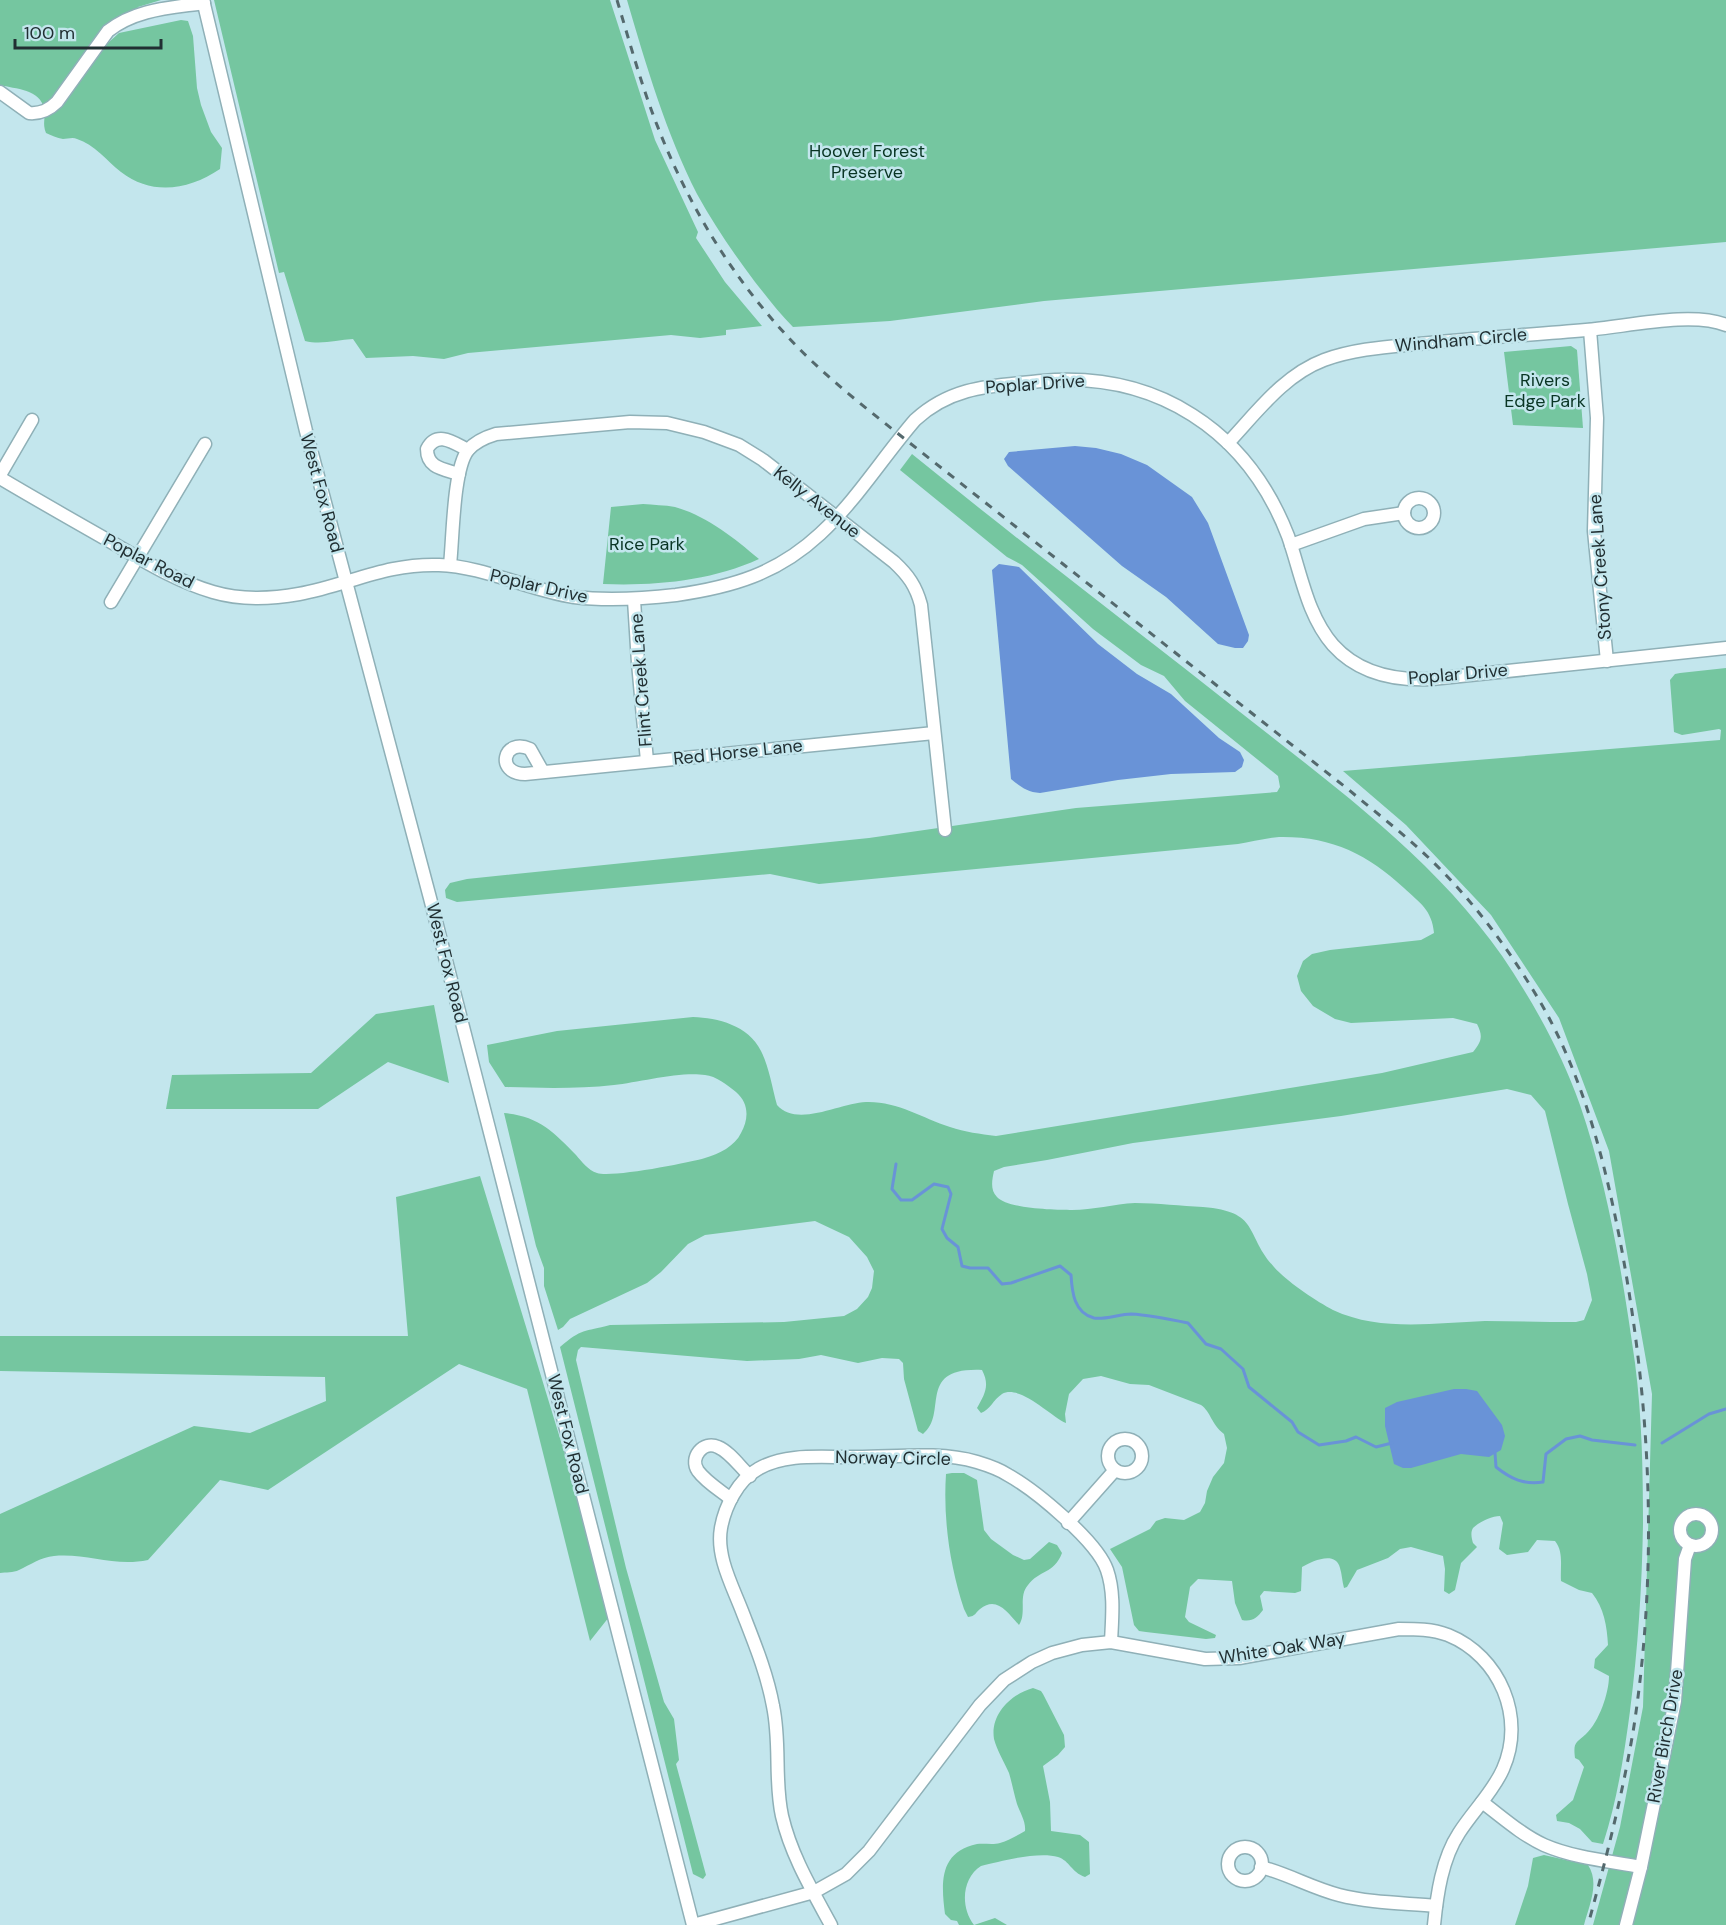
<svg xmlns="http://www.w3.org/2000/svg" width="1726" height="1925" font-family="'DM Sans',sans-serif">
  <style>
    .green { fill: #75c6a0; fill-rule: evenodd }
    .water { fill: #6993d7 }
    .lines { fill: none; stroke-linecap: round; stroke-linejoin: round }
    .stream { stroke: #6993d7; stroke-width: 3 }
    .minor-casing { stroke: #8fb0b7; stroke-width: 15 }
    .minor { stroke: #fff; stroke-width: 12 }
    .rail { stroke: #54696d; stroke-width: 3; stroke-dasharray: 8 8; stroke-linecap: butt }
    .labels { text-anchor: middle; stroke-width: 5; stroke-linejoin: round; paint-order: stroke }
    .park-label { font-size: 18px; fill: #093524; stroke: #c3e6ed }
    .street-label { font-size: 18px; fill: #212f32; stroke: #c3e6ed }
  </style>
  <rect width="100%" height="100%" fill="#c3e6ed"/>
  <g class="green">
    <path d="M0,0h161l-23,7 -2,4 -7,2 -32,40 22,-20 62,-13 7,1 5,15 4,52 4,17 10,27 11,16 -2,21c-31,21 -68,27 -99,3 -14,-11 -27,-28 -44,-33 -4,-2 -10,0 -14,0 -6,-1 -12,-4 -17,-6 -4,-10 0,-15 -2,-24 -3,-20 -29,-20 -44,-24z"/>
    <path d="M214,0h396l45,140 43,92 -2,6 29,44 37,44 -36,4v5l-26,3 -29,-3 -203,18 -24,6 -31,-3 -47,2 -13,-19c-16,1 -32,6 -48,2l-21,-69 -5,1z"/>
    <path d="M627,0h1099v242l-682,59 -154,20 -97,6c-14,-14 -25,-29 -38,-45 -21,-28 -41,-57 -58,-88 -31,-61 -51,-129 -70,-194z"/>
    <polygon points="1571,346 1577,350 1583,428 1513,425 1504,352"/>
    <path d="M912,454c108,88 219,172 328,258 104,82 216,162 284,278 22,36 42,75 56,115 28,81 43,173 55,258 7,54 8,107 8,161 -1,63 -5,124 -13,187 -6,45 -13,90 -27,133l-11,-2 -12,-13 -11,-6 -12,-2 -1,-6 17,-15 11,-33 -5,-7 -4,-2c-2,-16 1,-15 11,-24 13,-12 23,-41 23,-58l-15,-8 1,-9 13,-14c-1,-19 -4,-37 -16,-52l-13,-3 -18,-9c-1,-14 3,-29 -6,-40l-18,-1 -9,12 -21,3 -8,-6 4,-26 -3,-7c-8,0 -21,6 -27,12 -3,5 -1,11 0,15l4,4 -16,16 -6,27 -6,4 -5,-3 1,-22 -2,-13 -32,-9 -11,2 -12,9 -31,12 -10,17 -3,1c-2,-7 -2,-14 -4,-20 -4,-18 -28,-7 -38,-1l-1,24 -6,2 -31,-2 -4,5 3,14c-6,8 -11,12 -21,10l-7,-17 -3,-22 -34,-2 -8,8 -5,30 4,5 27,13 -1,3 -9,1 -60,-7 -7,-1 -5,-6 -12,-58 -12,-18 40,-20 6,-8 9,-3 19,2 16,-8 5,-9 2,-12 6,-14 11,-14 3,-15 -3,-14c-13,-10 -13,-22 -23,-29l-52,-20 -19,-1 -29,-8 -18,3 -14,15 -4,20 1,9c-16,-7 -46,-39 -64,-29 -9,6 -12,16 -21,19l-4,-5c8,-14 13,-23 5,-38 -67,-3 -33,44 -59,64l-5,-3 -14,-52 -1,-16 -4,-4 -17,-1 -24,5 -37,-8 -22,4 -52,2 -166,-14 -3,3 -2,10 50,208 38,134 10,17 5,41 -3,4 30,111 -3,4 -10,-5 -133,-527c22,-19 24,-15 50,-22l174,-3 60,-6 13,-7 11,-12 4,-9 2,-17 -7,-14 -18,-20 -34,-16 -110,14 -17,9 -27,28 -14,11 -77,36 -7,8 -5,3 -14,-44v-18l-8,-22 -32,-133c34,3 49,18 72,42 6,7 12,15 21,18 14,5 91,-10 108,-15 14,-4 30,-12 36,-25 8,-14 8,-30 -5,-41 -9,-7 -20,-16 -31,-17 -23,-4 -66,7 -91,10 -36,4 -73,3 -109,2l-16,-25 -2,-17 70,-14 136,-14c25,1 55,8 68,34 8,16 11,36 16,54 20,23 63,-2 89,-3 31,-1 56,16 84,25 15,5 30,7 46,9l386,-63 91,-21c9,-11 10,-16 4,-28l-24,-6 -102,5 -16,-4 -22,-13 -12,-15 -4,-15 6,-15 9,-7 18,-4 91,-10 13,-7c-2,-23 -14,-30 -30,-45 -37,-34 -73,-52 -125,-51 -13,1 -28,5 -41,7l-419,40 -49,-10 -313,28 -11,-4 -1,-8 5,-7 17,-4 402,-41 207,-30 201,-16 3,-5 -2,-11 -93,-75 -21,-25 -23,-11 -48,-36 -71,-64 -15,-8 -107,-87zM1507,1089l24,6 14,16 23,93 19,70 5,26 -8,20 -8,2c-30,0 -61,-1 -91,-1 -51,2 -105,11 -152,-11 -17,-9 -47,-29 -59,-43 -30,-33 -13,-55 -71,-60 -22,-1 -45,-4 -68,-4 -21,1 -42,7 -63,7 -17,0 -64,-1 -75,-13 -7,-7 -5,-17 -3,-26l10,-4 43,-7 86,-17 208,-27z"/>
    <path d="M643,504c10,1 22,1 32,3 32,9 59,31 84,52 -48,22 -104,27 -156,25l8,-77z"/>
    <polygon points="1726,668 1726,1925 1593,1925 1620,1827 1643,1707 1652,1394 1609,1151 1559,1018 1491,915 1406,825 1343,771 1720,740 1721,730 1719,729 1682,735 1674,732 1670,680 1675,674 1680,673"/>
    <polygon points="434,1005 449,1083 388,1062 318,1109 166,1109 172,1075 311,1073 376,1014"/>
    <path d="M480,1176l133,436 -23,29 -63,-252 -68,-25 -191,126 -48,-10 -72,80c-34,7 -61,-7 -94,-4 -13,1 -24,9 -35,14 -6,3 -13,2 -19,3v-59l194,-88 56,7 76,-32 -1,-24 -325,-6v-35h408l-12,-139z"/>
    <path d="M952,1473h12l13,7 7,50 7,9 22,16 11,5 6,-1 19,-17 8,3 5,8c-8,21 -23,17 -34,32 -10,11 -1,28 -9,40 -11,-12 -22,-30 -39,-16 -5,4 -4,7 -12,8l-4,-8c-14,-43 -21,-89 -18,-135z"/>
    <path d="M1033,1688l8,3 2,3 21,41 1,12 -7,8 -15,11 7,36 1,29 29,4 9,7 1,32 -5,3c-14,-5 -15,-16 -27,-20 -19,-6 -57,4 -77,9 -19,12 -21,41 -7,59l21,-7 12,7h-48l-2,-4 -6,-1 -6,-6c-4,-31 -6,-62 32,-70 7,-1 16,1 23,-1 9,-3 18,-8 25,-12 1,-10 -5,-18 -8,-27 -3,-10 -5,-21 -8,-31 -5,-11 -12,-23 -15,-34 -4,-25 17,-45 39,-51z"/>
    <path d="M1544,1855l44,10c12,18 1,41 -4,60h-69l13,-39 5,-28z"/>
  </g>
  <g class="water">
    <polygon points="1075,446 1096,448 1121,454 1147,465 1192,497 1208,523 1249,635 1248,641 1243,648 1235,648 1218,644 1166,597 1122,566 1008,466 1004,459 1009,452"/>
    <path d="M999,564l20,3 79,77 39,30 34,20 48,44 21,14 4,8 -2,7 -7,5 -64,2 -53,6 -78,13c-13,-1 -19,-6 -29,-14l-19,-209z"/>
    <polygon points="1454,1389 1466,1389 1477,1391 1502,1425 1505,1436 1501,1450 1489,1457 1461,1454 1411,1468 1403,1468 1394,1464 1385,1426 1385,1408 1397,1402"/>
  </g>
  <g class="lines">
    <g class="stream">
      <path d="M896,1164l-4,25 9,11h11l22,-16 14,3 3,7 -9,35 5,9 11,9 4,19 8,2h18l14,16 9,-1 49,-17 11,9c1,17 3,38 23,43 10,2 26,-4 37,-4 19,1 38,5 57,9l18,21 15,5 22,20 6,18 43,35 6,10 21,13 27,-4 10,-4 20,10 16,-4"/>
      <polyline points="1662,1443 1709,1414 1726,1409"/>
      <path d="M1495,1453l1,14c15,12 28,18 47,15l3,-28 20,-15 14,-3 12,4 43,5"/>
    </g>
    <g class="minor-casing">
      <g id="minor">
        <path d="M203,0l103,431 124,467 263,1027 121,-33 32,-18 23,-23 111,-146 24,-25 28,-18 20,-9 30,-8 29,-3 94,17 34,-1 160,-29c17,0 33,0 49,6 52,21 78,83 55,134 -10,23 -30,42 -44,64 -17,26 -22,61 -25,92"/>
        <path d="M0,92l29,21c12,1 20,-3 28,-11l51,-71c28,-22 62,-23 96,-28"/>
        <polyline points="1590,330 1597,418 1594,531 1607,661"/>
        <path d="M1228,443c29,-31 56,-68 96,-83 30,-11 62,-13 94,-16 56,-6 112,-9 168,-14 39,-3 105,-19 140,-5"/>
        <path d="M459,474c-16,-5 -32,-6 -32,-25 10,-19 27,-6 41,1"/>
        <polyline points="0,475 32,420"/>
        <path d="M0,478c37,22 74,43 111,64 33,19 65,39 102,50 27,8 58,7 86,2 49,-9 88,-31 140,-29 43,1 90,25 135,32 34,4 67,2 102,-2 56,-8 101,-21 144,-61 36,-33 63,-77 95,-114 38,-35 79,-34 127,-39 114,-10 205,49 246,155 13,37 19,79 45,109 26,29 62,36 99,34l294,-31"/>
        <circle cx="1419" cy="513" r="15"/>
        <polyline points="1291,545 1364,519 1404,513"/>
        <path d="M450,565c3,-26 3,-96 18,-115 7,-8 18,-13 28,-16l134,-12 37,1 37,9 35,13 24,15 131,102c14,13 22,24 27,43l24,225"/>
        <polyline points="634,600 638,663 647,761"/>
        <polyline points="111,602 205,444"/>
        <path d="M543,772l-13,-23c-27,-12 -35,25 -5,25l409,-41"/>
        <circle cx="1125" cy="1456" r="17"/>
        <path d="M731,1499c-10,-8 -25,-17 -33,-28 -9,-13 5,-31 20,-24 12,5 22,20 32,29"/>
        <circle cx="1696" cy="1530" r="16"/>
        <polyline points="1068,1523 1115,1470"/>
        <path d="M1482,1802c20,15 40,33 62,43 30,13 65,16 97,22"/>
        <circle cx="1245" cy="1864" r="17"/>
        <path d="M1261,1867c27,7 51,21 78,28 31,8 65,8 97,11"/>
        <path d="M831,1925c-19,-35 -40,-70 -49,-109 -8,-36 -1,-72 -9,-110 -6,-33 -19,-64 -31,-95 -10,-26 -26,-55 -21,-83 4,-22 17,-48 37,-59 29,-17 68,-11 99,-12 39,0 82,-6 120,5 10,3 22,7 31,13 27,15 89,66 99,95 8,23 5,49 4,72"/>
        <polyline points="1626,1925 1641,1867 1675,1701 1685,1559 1690,1545"/>
      </g>
    </g>
    <use href="#minor" class="minor"/>
    <path class="rail" d="M617,0c13,43 25,88 42,130 30,76 73,147 129,207 34,37 74,68 113,99l448,354c31,26 64,51 93,81 39,40 72,86 100,134 43,76 64,161 80,246 29,159 36,315 12,475 -11,67 -28,133 -46,199"/>
  </g>
  <g class="labels">
    <g class="park-label">
      <text x="867" y="157">Hoover Forest<tspan x="867" dy="21">Preserve</tspan></text>
      <text x="1545" y="386">Rivers<tspan x="1545" dy="21">Edge Park</tspan></text>
      <text x="647" y="550">Rice Park</text>
    </g>
    <g class="street-label">
      <text transform="translate(1461 340) rotate(-5)" y="6">Windham Circle</text>
      <text transform="translate(1035 384) rotate(-4)" y="6">Poplar Drive</text>
      <text transform="translate(322 493) rotate(75)" y="6">West Fox Road</text>
      <text transform="translate(817 502) rotate(38)" y="6">Kelly Avenue</text>
      <text transform="translate(149 561) rotate(27)" y="6">Poplar Road</text>
      <text transform="translate(1600 567) rotate(-94)" y="6">Stony Creek Lane</text>
      <text transform="translate(539 586) rotate(13)" y="6">Poplar Drive</text>
      <text transform="translate(1458 674) rotate(-5)" y="6">Poplar Drive</text>
      <text transform="translate(641 680) rotate(-94)" y="6">Flint Creek Lane</text>
      <text transform="translate(738 752) rotate(-6)" y="6">Red Horse Lane</text>
      <text transform="translate(447 963) rotate(76)" y="6">West Fox Road</text>
      <text transform="translate(568 1434) rotate(76)" y="6">West Fox Road</text>
      <text transform="translate(893 1458) rotate(1)" y="6">Norway Circle</text>
      <text transform="translate(1282 1648) rotate(-9)" y="6">White Oak Way</text>
      <text transform="translate(1665 1736) rotate(-80)" y="6">River Birch Drive</text>
    </g>
  </g>
  <path d="M15 39v9h146v-9" fill="none" stroke="#212f32" stroke-width="3"/>
  <text x="24" y="39" font-size="18" fill="#212f32" stroke="#c3e6ed" stroke-width="4.5" paint-order="stroke">100 m</text>
</svg>
